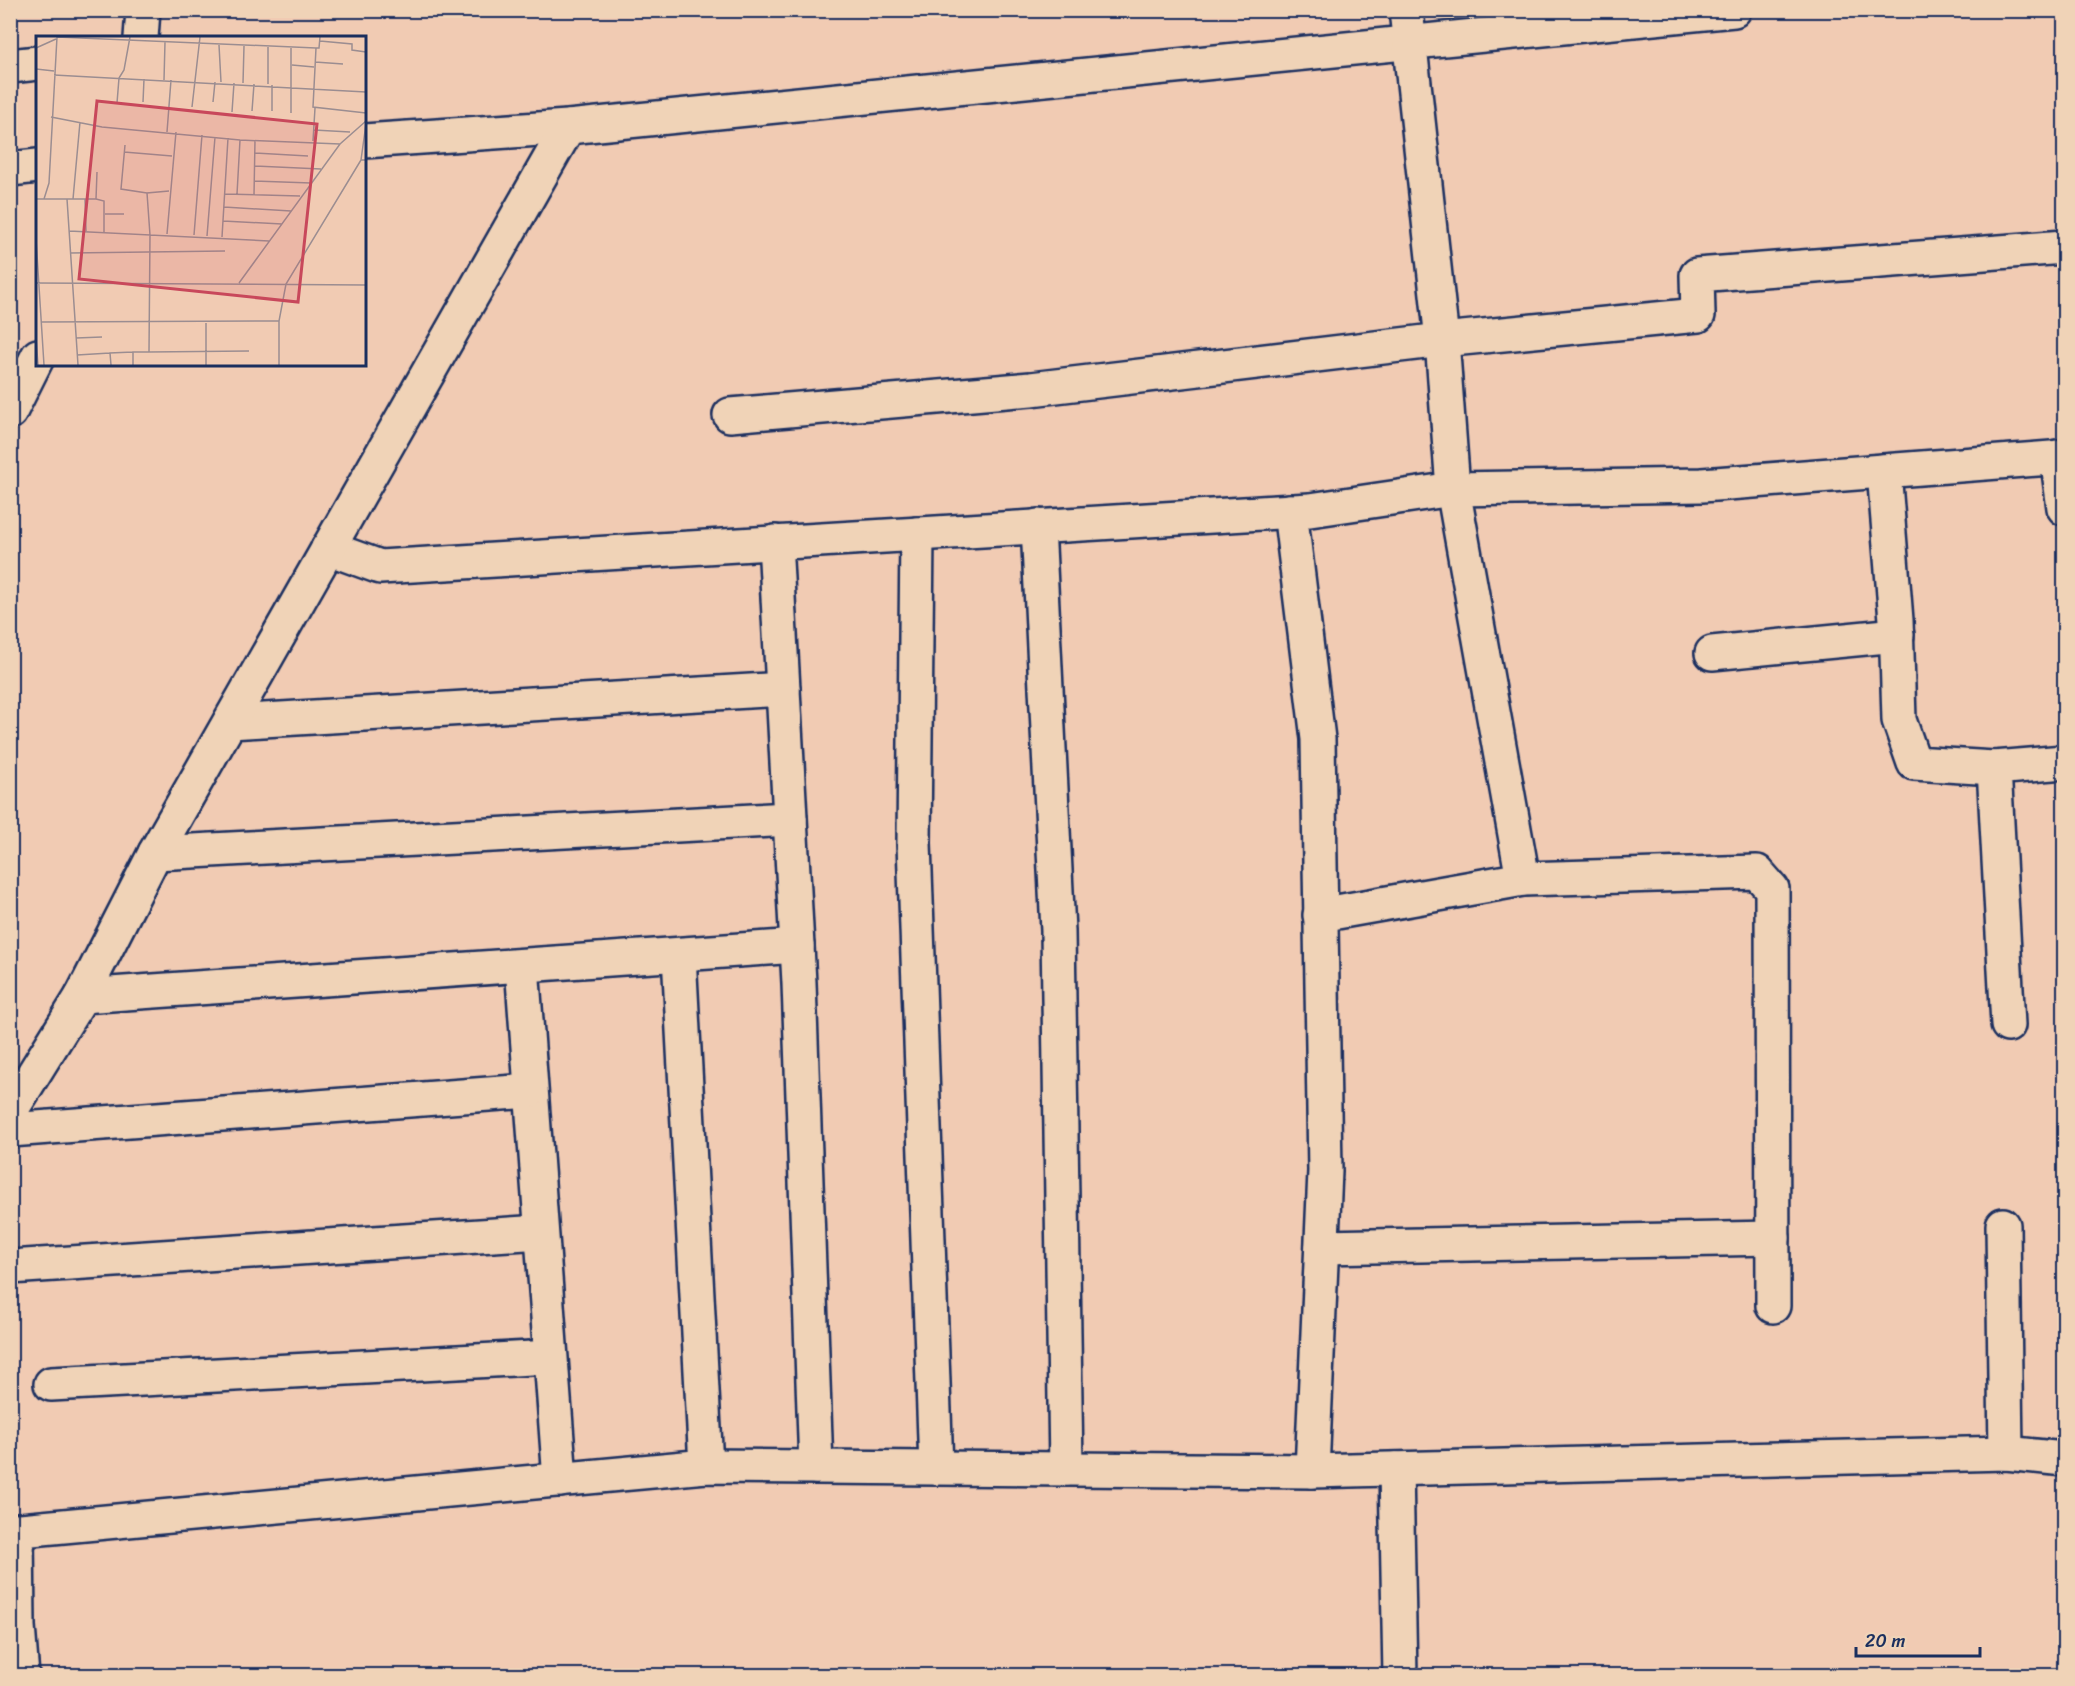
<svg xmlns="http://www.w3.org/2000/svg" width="2075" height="1686" font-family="Sriracha,sans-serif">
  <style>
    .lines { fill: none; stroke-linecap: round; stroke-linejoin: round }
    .minor-casing { stroke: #1b2f5e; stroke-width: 38 }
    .minor { stroke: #f0d3b7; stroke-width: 33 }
    .inset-road { fill: none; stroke: #9b8d91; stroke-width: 1.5 }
    .view { fill: #c8485b; fill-opacity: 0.15; stroke: #c8485b; stroke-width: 3 }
    .inset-edge { fill: none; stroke: #1b2f5e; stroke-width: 3 }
  </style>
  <rect width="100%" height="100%" fill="#f1cbb3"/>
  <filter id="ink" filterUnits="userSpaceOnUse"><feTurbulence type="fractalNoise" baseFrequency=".0167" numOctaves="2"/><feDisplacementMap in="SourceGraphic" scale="12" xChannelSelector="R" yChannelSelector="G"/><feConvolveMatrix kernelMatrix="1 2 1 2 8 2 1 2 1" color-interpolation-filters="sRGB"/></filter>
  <g filter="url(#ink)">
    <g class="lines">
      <g class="minor-casing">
        <g id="minor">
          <polyline points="141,38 143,10"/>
          <polyline points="10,66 38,63"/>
          <polyline points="364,141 568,127 1734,10"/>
          <polyline points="10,169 38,166"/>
          <polyline points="10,412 38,356"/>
          <polyline points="730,415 1031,389 1442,340 1698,315 1697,275 2064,247"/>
          <polyline points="2057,457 2064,508"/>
          <polyline points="1884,471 1896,620 1899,720 1914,763 1994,768"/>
          <polyline points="1290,511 1318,739 1325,1171 1312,1471"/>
          <polyline points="1038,526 1058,931 1066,1469"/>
          <polyline points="917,534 914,843 936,1468"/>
          <polyline points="775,542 799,983 816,1467"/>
          <polyline points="328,548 380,567 1310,510 1453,489 1442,340 1406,10"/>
          <polyline points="1712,653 1897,635"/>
          <polyline points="230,722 783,689"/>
          <polyline points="155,853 790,819"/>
          <polyline points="1523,879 1757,872 1772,889 1773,1306"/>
          <polyline points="1320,915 1523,879 1453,489 1702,485 2064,457"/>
          <polyline points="679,955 706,1466"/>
          <polyline points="522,966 560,1480"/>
          <polyline points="82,996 797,946"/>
          <polyline points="2008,1025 1994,768 2064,762"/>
          <polyline points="10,1112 82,996 155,853 568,127"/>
          <polyline points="10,1130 529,1091"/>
          <polyline points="2003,1225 2006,1453"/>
          <polyline points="1322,1247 1773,1238"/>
          <polyline points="10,1267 541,1232"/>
          <polyline points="51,1384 550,1357"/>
          <polyline points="1396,1469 1400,1676"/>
          <polyline points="17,1530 18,1626 22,1676"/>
          <polyline points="10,1531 706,1466 1312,1471 2006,1453 2064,1459"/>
        </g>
      </g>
      <use href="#minor" class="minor"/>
    </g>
  </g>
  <g transform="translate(36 36)">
    <rect width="330" height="330" fill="#f1cbb3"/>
    <path class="inset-road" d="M21,1l259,11M284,1l-1,11h-3l-3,59 53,6M284,5l32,3v6l14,2M183,9l2,37M0,12l20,-9M255,12v65M279,26l28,2M256,29l22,2M0,33l18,2M18,39l312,17M128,44l1,-38M207,47l1,-37M232,48v-37M236,49v26M107,66l1,-23M177,66l2,-20M81,67l2,-25 5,-8 6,-33M156,71l8,-70M216,75l2,-27M196,76l2,-29M15,81l51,10 138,13 100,4M330,88l-5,36h5M278,94l36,2M131,96l4,-52M277,105l2,-33M89,109l-4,44 26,4M88,116l48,4M219,117l53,3M219,130l66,3M218,145l57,2M188,158l76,2M201,158l3,-54M218,159l1,-55M0,163h8l5,-16 8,-146M8,163h29l7,-77M31,163l11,166M37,163h23l1,-27M49,163l1,32M60,163l8,2v31M188,171l67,4M69,178h19M187,185l59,3M33,195l81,4 -3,-42 22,-2M131,198l9,-102M158,199l8,-100M171,200l8,-99M186,201l6,-99M0,203l8,126M34,217l155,-2M0,247l330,2M203,247l101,-139 26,-23M5,286l238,-1M0,302l2,27M40,302l26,-1M213,315l-100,1 1,-117 119,6M41,319l33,-2M75,329l-1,-12 23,-1M97,329v-13h16M170,329v-42M243,329v-44l7,-37 75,-124"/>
    <path class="view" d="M61,65l220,23 -19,178 -219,-23z"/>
    <rect width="330" height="330" class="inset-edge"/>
  </g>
  <rect width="2075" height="1686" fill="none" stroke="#f0d3b7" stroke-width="36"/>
  <rect x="18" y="18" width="2039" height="1650" fill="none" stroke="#1b2f5e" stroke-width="2" filter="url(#ink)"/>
  <path d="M1856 1647v9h124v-9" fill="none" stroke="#1b2f5e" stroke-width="3"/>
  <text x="1865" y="1647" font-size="18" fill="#1b2f5e" stroke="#f0d3b7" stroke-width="4.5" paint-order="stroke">20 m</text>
</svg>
